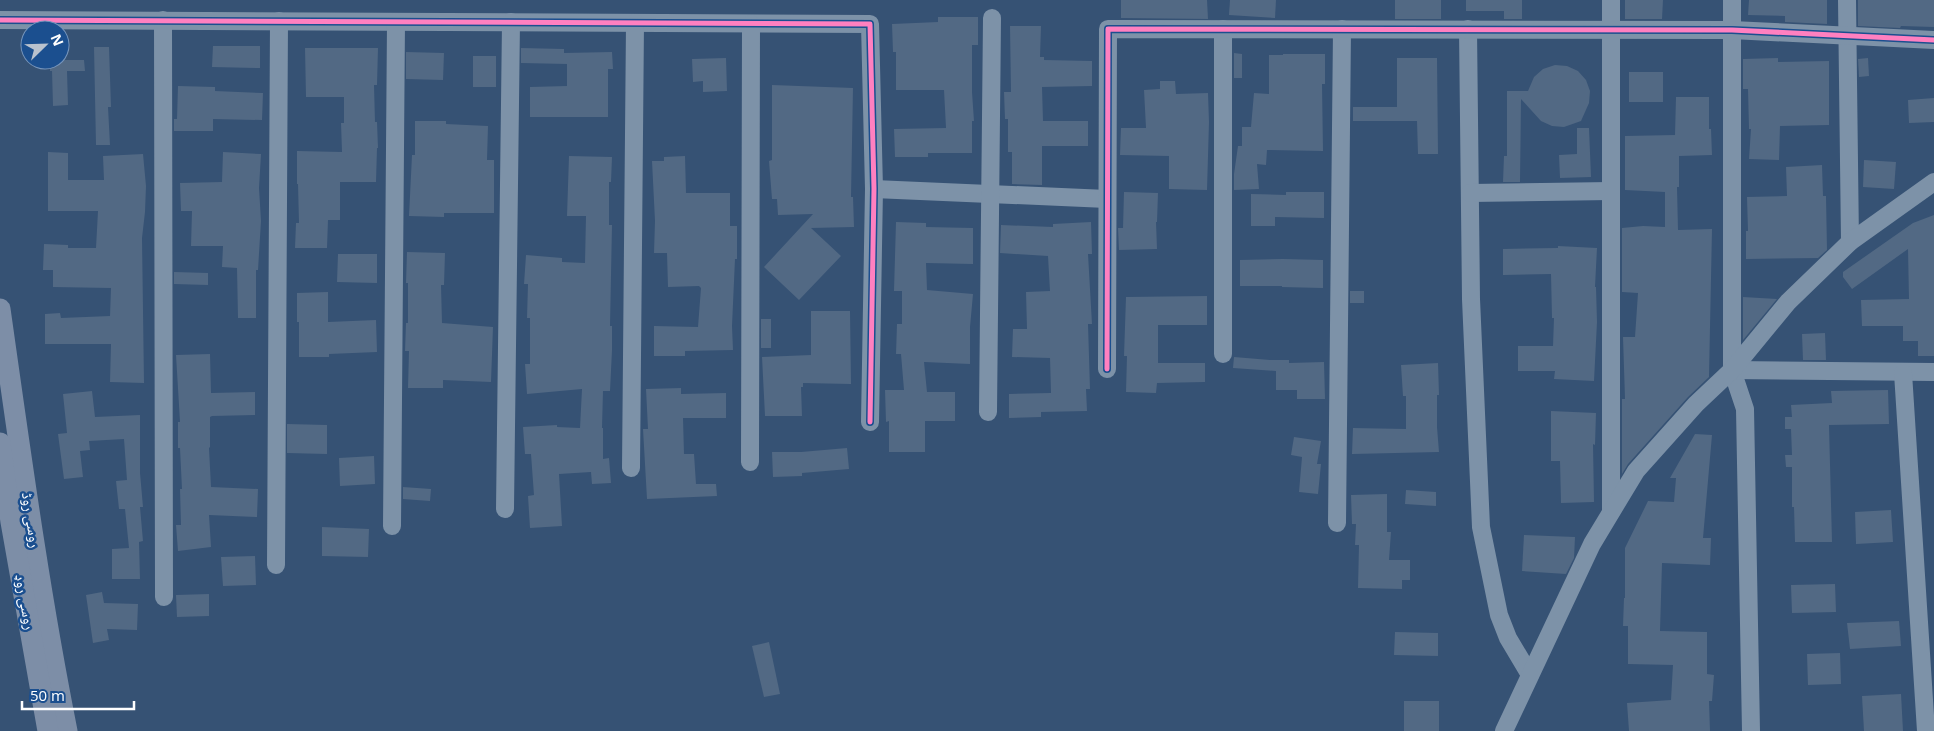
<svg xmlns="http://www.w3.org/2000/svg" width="1934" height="731" font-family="'Open Sans','Noto Naskh Arabic',sans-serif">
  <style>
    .building { fill: #526984 }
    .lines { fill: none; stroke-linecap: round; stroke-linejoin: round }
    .minor { stroke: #7d92a8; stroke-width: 18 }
    .major { stroke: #7d8ea7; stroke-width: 21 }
    .cycleway-casing { stroke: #1b4f8f; stroke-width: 8 }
    .cycleway { stroke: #ff80c0; stroke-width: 5 }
    .labels { text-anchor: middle; stroke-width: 5; stroke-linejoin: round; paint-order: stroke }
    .street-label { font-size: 15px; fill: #fff; stroke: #1b4f8f }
  </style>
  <rect width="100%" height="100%" fill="#365274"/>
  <g class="building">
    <polygon points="1121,0 1207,0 1208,19 1121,18"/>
    <polygon points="1230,0 1276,0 1275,18 1229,15"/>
    <rect x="1395" y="0" width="46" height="19"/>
    <polygon points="1466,0 1522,0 1522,19 1504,19 1504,11 1466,11"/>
    <polygon points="1625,0 1663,0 1662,19 1625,19"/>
    <polygon points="1749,0 1827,0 1827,24 1785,22 1785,16 1748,15"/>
    <polygon points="1858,0 1934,0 1934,27 1901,26 1900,28 1858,26"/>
    <polygon points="938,17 978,17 978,45 972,45 972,92 974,121 972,121 972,153 928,153 928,157 895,157 894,129 946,128 944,90 896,90 896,52 893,52 892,24 938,22"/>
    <polygon points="1010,26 1041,26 1040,57 1044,57 1044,60 1092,61 1092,86 1042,87 1043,121 1088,121 1088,146 1042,146 1042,185 1012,184 1012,152 1008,152 1008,119 1005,119 1004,92 1011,92"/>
    <polygon points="213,46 260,46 260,68 212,67"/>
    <polygon points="94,47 109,47 111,107 108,107 110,145 96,145"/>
    <polygon points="305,48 378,48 377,85 374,85 375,122 377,122 378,148 377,148 376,182 340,182 340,220 328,220 327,248 295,248 296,223 299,223 298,184 297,184 297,151 342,152 341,123 344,123 344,97 306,97"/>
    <polygon points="521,48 564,49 564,53 612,52 613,69 608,69 608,117 530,117 530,87 567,86 567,64 521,63"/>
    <polygon points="406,52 444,53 443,80 406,79"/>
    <polygon points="1234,53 1242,54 1242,78 1234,78"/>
    <polygon points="1283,54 1325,54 1325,84 1322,84 1323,151 1267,150 1266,165 1257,164 1259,189 1234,190 1234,174 1238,146 1242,146 1242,127 1251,127 1254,93 1269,94 1269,55 1283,55"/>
    <rect x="473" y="56" width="23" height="31"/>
    <polygon points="726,58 727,91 703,92 703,81 693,82 692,59"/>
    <polygon points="1397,58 1437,58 1438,154 1418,154 1417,121 1353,121 1353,107 1397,107"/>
    <polygon points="1778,58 1778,62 1829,61 1829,125 1780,126 1779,160 1749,159 1751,129 1749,129 1748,89 1743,89 1743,59"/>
    <polygon points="1868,58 1869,76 1859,77 1858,59"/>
    <polygon points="50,60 84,60 85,71 67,71 68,105 53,106 52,71 50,71"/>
    <polygon points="1555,65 1567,66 1578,71 1586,80 1590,91 1589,103 1581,121 1564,127 1552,126 1541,121 1521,99 1520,182 1503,182 1504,156 1507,156 1507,91 1528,91 1534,77 1543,69"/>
    <rect x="1629" y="72" width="34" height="30"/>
    <polygon points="1160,81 1175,81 1176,94 1208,93 1209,122 1207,190 1169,189 1169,156 1120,155 1121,128 1146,128 1144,90 1160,89"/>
    <polygon points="772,85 853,88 851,197 853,197 854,227 811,228 841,256 799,300 764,267 813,214 778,215 777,199 772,199 769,161 772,160"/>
    <polygon points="178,86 215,87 215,91 263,93 262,120 213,119 213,131 174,131 174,119 177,119"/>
    <polygon points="1676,97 1709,97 1709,129 1711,129 1712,155 1679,156 1679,187 1677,187 1678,230 1712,229 1709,377 1688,397 1628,464 1622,474 1622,399 1625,399 1623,337 1635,337 1638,293 1622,292 1622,228 1643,226 1665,227 1665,192 1625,190 1625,136 1675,135"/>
    <polygon points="1934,98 1934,122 1909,123 1908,100"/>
    <polygon points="415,121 446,121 446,124 488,126 487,160 494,160 494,213 444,213 444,217 409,216 412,155 415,155"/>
    <polygon points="1577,128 1589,128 1591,177 1560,178 1559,155 1577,154"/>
    <polygon points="48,152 68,153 68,180 104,180 103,156 143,154 146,186 145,212 142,238 144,383 110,382 111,344 45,344 45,314 60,313 61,318 110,316 111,288 53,287 53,270 43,270 44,244 68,245 68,248 96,248 98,211 48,211"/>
    <polygon points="223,152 261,154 259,188 261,221 258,270 256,270 256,318 238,318 237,268 222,267 223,246 191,246 192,211 181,211 180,183 222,182"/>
    <polygon points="569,156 612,157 611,182 609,182 609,225 612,225 610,326 612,326 612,350 610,391 603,391 602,428 603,428 603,459 609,458 611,483 592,484 591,472 559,474 562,526 530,528 528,496 534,495 531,454 525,454 523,427 557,425 557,427 580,428 582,389 527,394 525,364 530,364 530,318 527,318 528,284 524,284 526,255 562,258 562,262 585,263 586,216 567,216"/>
    <polygon points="685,156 686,193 730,193 730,226 737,226 737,259 735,259 732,326 733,350 685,351 685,356 654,356 654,326 698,327 701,288 699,286 668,287 667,253 654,253 655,221 652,161 664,161 664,157"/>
    <polygon points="1864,160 1896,162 1894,189 1863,187"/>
    <polygon points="1822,165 1823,196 1826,196 1827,250 1818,258 1746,259 1746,231 1748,231 1747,197 1787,196 1786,167"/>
    <polygon points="1124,192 1158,193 1157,222 1156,222 1157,249 1119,250 1118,228 1123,228"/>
    <polygon points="1286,192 1324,192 1324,218 1275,217 1275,226 1251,226 1251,194 1286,195"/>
    <polygon points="1934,215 1934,356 1918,356 1918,341 1903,341 1903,326 1862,326 1861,300 1909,299 1908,249 1852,289 1843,277 1843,272 1913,223"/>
    <polygon points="896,222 926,223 926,227 973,228 973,264 926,263 927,290 973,294 970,327 970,364 924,362 927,392 955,392 955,421 925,421 925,452 889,452 889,421 886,422 885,390 904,390 901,354 896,354 897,324 902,324 902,291 894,291"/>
    <polygon points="1091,222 1092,254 1088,254 1092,324 1088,324 1090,389 1086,389 1087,411 1041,412 1041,417 1009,418 1009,394 1051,393 1050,358 1012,357 1013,329 1027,329 1026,292 1050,291 1048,256 1000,253 1001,225 1053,227 1053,224"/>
    <polygon points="1558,246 1597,248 1595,287 1596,287 1597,322 1594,381 1554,379 1555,371 1518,371 1518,346 1553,346 1554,318 1552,318 1551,274 1503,275 1503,249 1558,248"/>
    <polygon points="407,252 445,253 444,285 441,285 442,323 493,327 491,382 443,380 443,388 408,388 409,351 405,351 406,323 408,323 408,283 406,283"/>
    <polygon points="338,254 377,254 377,283 337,282"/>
    <polygon points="1283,259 1323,260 1323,288 1282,287 1282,286 1240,286 1240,260"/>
    <polygon points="174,272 208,273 208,285 174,284"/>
    <rect x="1350" y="291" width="14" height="12"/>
    <polygon points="328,292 328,322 376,320 377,352 329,354 329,357 299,357 299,322 297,322 297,293"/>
    <polygon points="1207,296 1207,325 1158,325 1158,363 1205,363 1205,382 1157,383 1156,393 1126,392 1127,356 1124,356 1126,297"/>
    <polygon points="1743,297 1777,299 1743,340"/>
    <polygon points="811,311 850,311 851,384 803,383 803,387 801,387 802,416 765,416 762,357 811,355"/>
    <rect x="761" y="319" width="10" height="29"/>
    <polygon points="1825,333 1826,360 1803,360 1802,334"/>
    <polygon points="210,354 211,393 255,392 255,415 212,416 210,417 210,447 209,448 211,487 258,489 257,517 209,515 211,547 178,551 176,525 181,525 180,489 182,489 180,448 178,448 178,422 180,422 176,355"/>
    <polygon points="1234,357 1270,360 1289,360 1289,363 1324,362 1325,399 1297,399 1297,390 1276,390 1276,371 1233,368"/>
    <polygon points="1438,363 1439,395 1437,395 1437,427 1439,452 1352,454 1353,428 1406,429 1406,396 1403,396 1401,365"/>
    <polygon points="681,388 681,394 726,393 726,418 683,418 684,454 694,454 696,484 716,484 717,496 647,499 643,429 648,429 646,389"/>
    <polygon points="1888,390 1889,424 1829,425 1832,542 1795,542 1794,507 1792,507 1792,467 1786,467 1785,455 1792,455 1791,429 1785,429 1785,417 1792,417 1791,405 1832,403 1831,391"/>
    <polygon points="92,391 95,417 140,415 140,473 143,507 140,507 143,541 139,542 140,579 112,579 112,549 129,548 125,509 119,509 116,481 127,480 124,439 89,441 90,450 80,451 83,477 64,479 58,434 67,433 63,394"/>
    <polygon points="1551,411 1596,413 1595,445 1593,444 1594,502 1561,503 1560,461 1551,461"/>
    <polygon points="287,424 327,425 327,454 287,453"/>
    <polygon points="1695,434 1712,435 1703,538 1711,538 1710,565 1662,563 1660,631 1707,632 1707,674 1714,675 1712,701 1709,701 1710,731 1629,731 1627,703 1671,700 1673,665 1628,664 1628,626 1623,626 1624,598 1625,598 1625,548 1648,501 1674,502 1676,478 1670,478"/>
    <polygon points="1294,437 1321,441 1317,464 1321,464 1318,494 1299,492 1302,457 1291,455"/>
    <polygon points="847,448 849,469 802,473 802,476 773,477 772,452 801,452"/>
    <polygon points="374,456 375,484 340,486 339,458"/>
    <polygon points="403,487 431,489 430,501 403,499"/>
    <polygon points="1406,490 1436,492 1436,506 1405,504"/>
    <polygon points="1387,494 1387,532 1391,532 1389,560 1410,560 1410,580 1402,580 1402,589 1358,588 1359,545 1355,545 1356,524 1352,524 1351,495"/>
    <polygon points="1891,510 1893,542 1856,544 1855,512"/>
    <polygon points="322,527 369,529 368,557 322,556"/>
    <polygon points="1524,535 1575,537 1574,558 1566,574 1522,571"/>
    <polygon points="255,556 256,585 223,586 221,557"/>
    <polygon points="1835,584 1836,612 1792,613 1791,585"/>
    <polygon points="102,592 104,603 138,604 137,630 107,629 109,640 93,643 86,595"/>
    <polygon points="209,594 209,616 177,617 176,595"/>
    <polygon points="1899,621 1901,646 1850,649 1847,623"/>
    <polygon points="1395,632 1438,633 1438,656 1394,655"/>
    <polygon points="769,642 780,694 764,697 752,646"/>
    <polygon points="1840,653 1841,684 1808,685 1807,654"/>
    <polygon points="1901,694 1903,731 1864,731 1862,696"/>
    <rect x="1404" y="701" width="35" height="30"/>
  </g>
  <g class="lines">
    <g class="minor">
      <polyline points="1732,0 1732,370 1745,409 1751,731"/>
      <polyline points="1847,0 1850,242"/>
      <polyline points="0,20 870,24 874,189 870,422"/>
      <polyline points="163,20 164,597"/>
      <polyline points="1223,29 1223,354"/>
      <polyline points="1468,29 1471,299 1481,527 1499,615 1508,638 1530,675"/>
      <polyline points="874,189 1107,199"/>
      <polyline points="1470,193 1611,191"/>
      <polyline points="1107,369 1108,29 1732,30 1934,40"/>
      <polyline points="1732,370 1934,372"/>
      <polyline points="1903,373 1926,731"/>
      <polyline points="988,412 992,18"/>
      <polyline points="750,462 751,24"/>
      <polyline points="631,468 635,23"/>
      <polyline points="505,509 511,22"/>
      <polyline points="1611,512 1611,0"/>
      <polyline points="1337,523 1342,29"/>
      <polyline points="392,526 396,22"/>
      <polyline points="276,565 279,21"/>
      <polyline points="1504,731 1592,544 1636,471 1696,404 1732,370 1788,302 1850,242 1934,182"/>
    </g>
    <g class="major">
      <path d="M0,309c20,141 39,282 67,422"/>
      <polyline points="0,443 11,522 48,731"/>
    </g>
    <g class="cycleway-casing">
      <g id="cycleway">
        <polyline points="0,20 870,24 874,189 870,422"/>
        <polyline points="1107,369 1108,29 1732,30 1934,40"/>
      </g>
    </g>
    <use href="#cycleway" class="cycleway"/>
  </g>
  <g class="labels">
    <g class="street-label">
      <text transform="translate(31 520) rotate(81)" y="5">روسی روڈ</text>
      <text transform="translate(25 602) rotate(80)" y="5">روسی روډ</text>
    </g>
  </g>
  <g transform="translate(45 45) rotate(67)"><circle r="24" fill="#1b4f8f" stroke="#7695bc"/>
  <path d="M0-4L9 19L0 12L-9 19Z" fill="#b9c2ce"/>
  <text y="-8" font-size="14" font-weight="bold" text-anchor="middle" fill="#ffffff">N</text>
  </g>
  <path d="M22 701v8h112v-8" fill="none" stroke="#ffffff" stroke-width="2.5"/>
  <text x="30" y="701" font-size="15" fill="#ffffff" stroke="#1b4f8f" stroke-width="4" paint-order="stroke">50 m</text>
</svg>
